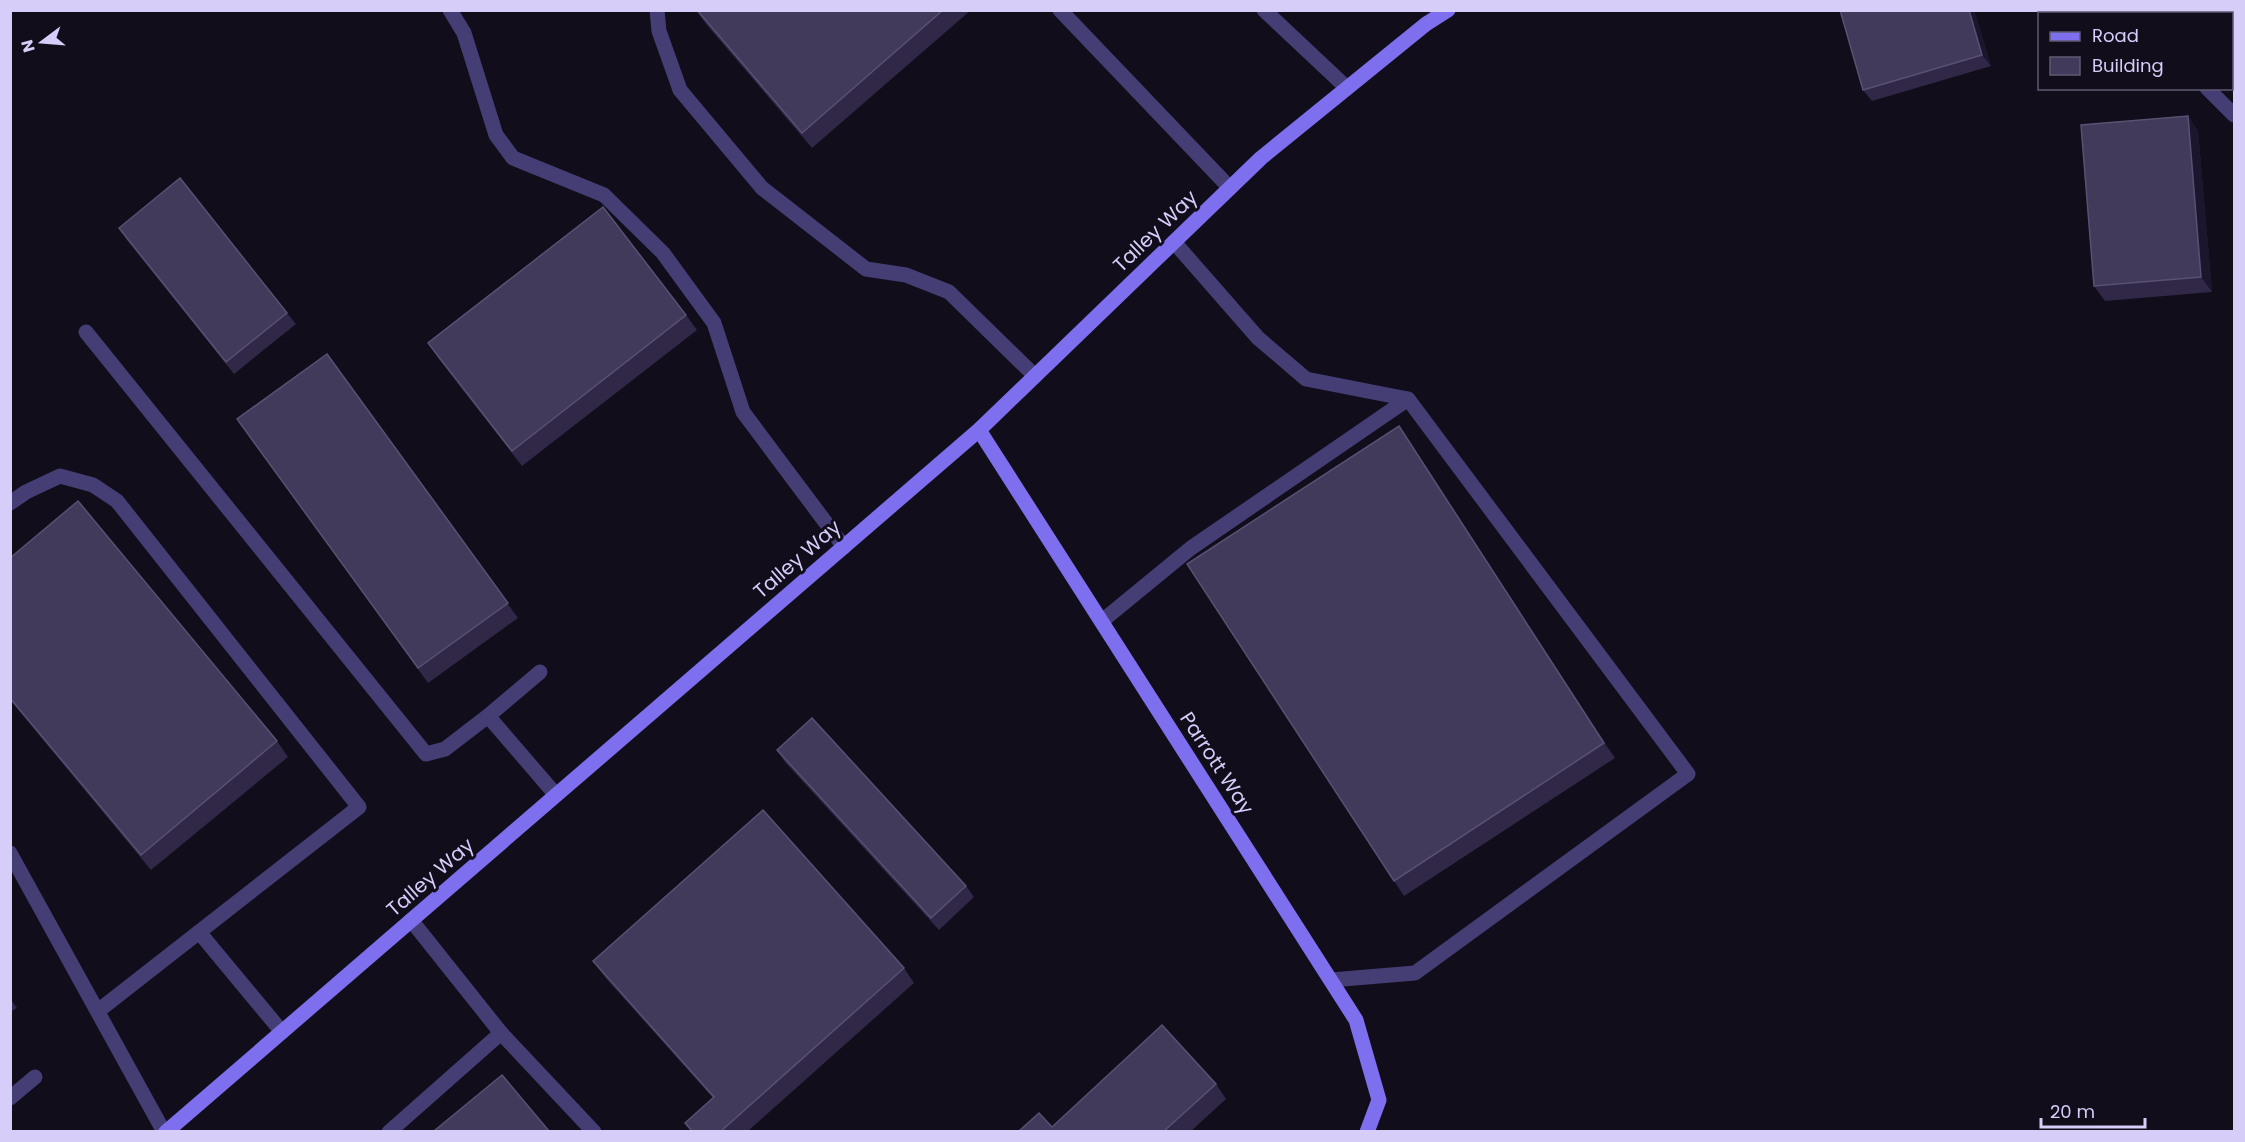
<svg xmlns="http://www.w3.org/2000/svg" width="2245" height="1142" font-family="Poppins,sans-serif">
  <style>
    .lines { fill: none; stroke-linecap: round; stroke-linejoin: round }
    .lane { stroke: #443e74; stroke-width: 15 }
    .secondary { stroke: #7d6fee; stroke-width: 15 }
    .wall { fill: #302846 }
    .shaded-wall { fill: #1c162d }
    .building { fill: #423a5a; stroke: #595173; stroke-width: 1.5 }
    .labels { text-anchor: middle; stroke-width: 6; stroke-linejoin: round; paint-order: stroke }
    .street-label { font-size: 20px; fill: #d6cdf9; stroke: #110d1b }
  </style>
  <rect width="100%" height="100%" fill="#110d1b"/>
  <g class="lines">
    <g class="lane">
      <polyline points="450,10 464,33 496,135 513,158 604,195 663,253 714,323 743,412 844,547"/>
      <polyline points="657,10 659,31 680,90 762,188 866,269 906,275 949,292 1035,376"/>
      <polyline points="1060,10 1230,188"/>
      <polyline points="1264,10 1347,88"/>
      <polyline points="2095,10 2095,14"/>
      <polyline points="2232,63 2234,62"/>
      <polyline points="2207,88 2234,115"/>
      <polyline points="1174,242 1258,338 1306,379 1408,399 1688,774 1415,973 1331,980"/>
      <polyline points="86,332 426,754 445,749 488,716 556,795"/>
      <polyline points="10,503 26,492 60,476 93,485 117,501 359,807 98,1011"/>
      <polyline points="1102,621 1191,548 1408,399"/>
      <polyline points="488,716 540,672"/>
      <polyline points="10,853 164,1132"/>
      <polyline points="411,920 501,1033 594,1132"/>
      <polyline points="199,932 282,1032"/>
      <polyline points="10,1098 35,1077"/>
      <polyline points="389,1132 501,1033"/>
    </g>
    <g class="secondary">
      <polyline points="979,430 1356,1020 1379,1100 1367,1132"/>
      <polyline points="166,1132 979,430 1261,158 1426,24 1448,10"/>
    </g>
  </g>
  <g class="wall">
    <polygon points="696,10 971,10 812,148 706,24"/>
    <polygon points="1974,10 1991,66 1872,101 1863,90"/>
    <polygon points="2235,10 2235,16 2232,17 2232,14 2142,14 2140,11"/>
    <polygon points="2188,116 2198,131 2212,292 2105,301 2094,286"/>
    <polygon points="119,228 287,313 296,324 234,374 127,240"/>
    <polygon points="686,315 697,330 522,466 438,358 428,343"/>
    <polygon points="327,354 518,618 428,683 237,419"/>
    <polygon points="1399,426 1615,758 1404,896 1394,881"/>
    <polygon points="10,558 277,741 288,757 151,870 10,700"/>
    <polygon points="777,750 966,886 974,897 939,930 785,762"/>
    <polygon points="593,961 904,968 914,983 748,1131 691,1131 685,1123 713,1098 604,976"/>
    <polygon points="10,998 17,1008 10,1012"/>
    <polygon points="1216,1084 1226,1099 1191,1131 1019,1131 1052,1127"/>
  </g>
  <g class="shaded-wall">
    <polygon points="1969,10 1974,10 1991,66 1982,55"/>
    <polygon points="2188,116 2198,131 2212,292 2201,277"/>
    <polygon points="1399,426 1409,441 1615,758 1604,743"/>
  </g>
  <g class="building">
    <polygon points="697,10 943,10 802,133"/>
    <polygon points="1840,10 1969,10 1982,55 1863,90"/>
    <polygon points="2188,116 2201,277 2094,286 2081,125"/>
    <polygon points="180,178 287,313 226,362 119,228"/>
    <polygon points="603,207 686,315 512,451 428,343"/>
    <polygon points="327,354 508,603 418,668 237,419"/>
    <polygon points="1399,426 1604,743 1394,881 1187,564"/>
    <polygon points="78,501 277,741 141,855 10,698 10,558"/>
    <polygon points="812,718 966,886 931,918 777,750"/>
    <polygon points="763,810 904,968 721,1131 692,1131 685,1123 714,1097 593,961"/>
    <polygon points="1162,1025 1216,1084 1164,1131 1019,1131 1039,1113 1052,1127"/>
    <polygon points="502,1075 549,1131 434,1131"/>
  </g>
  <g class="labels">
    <g class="street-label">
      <text transform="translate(1155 231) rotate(-44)" y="7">Talley Way</text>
      <text transform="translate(797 559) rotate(-41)" y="7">Talley Way</text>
      <text transform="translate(1217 763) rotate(57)" y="7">Parrott Way</text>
      <text transform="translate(430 877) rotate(-41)" y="7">Talley Way</text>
    </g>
  </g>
  <rect width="2245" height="1142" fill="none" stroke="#d6cdf9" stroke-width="24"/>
  <rect x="2038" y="12" width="195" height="78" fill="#110d1b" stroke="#605a74" stroke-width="1.5"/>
  <rect x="2050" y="32" width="30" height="9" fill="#7d6fee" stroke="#605a74" stroke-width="1.5"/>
  <text x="2092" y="42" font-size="18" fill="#d6cdf9">Road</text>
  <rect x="2050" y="57" width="30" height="18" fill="#423a5a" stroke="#605a74" stroke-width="1.5"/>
  <text x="2092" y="72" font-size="18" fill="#d6cdf9">Building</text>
  <g transform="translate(42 42) rotate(254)" stroke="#110d1b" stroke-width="4.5" paint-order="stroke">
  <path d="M0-4.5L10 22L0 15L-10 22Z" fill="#d6cdf9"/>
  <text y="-9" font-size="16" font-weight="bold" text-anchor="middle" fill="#d6cdf9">N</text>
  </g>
  <path d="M2041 1118v9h104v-9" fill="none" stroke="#d6cdf9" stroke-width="3"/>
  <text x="2050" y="1118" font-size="18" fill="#d6cdf9" stroke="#110d1b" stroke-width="4.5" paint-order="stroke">20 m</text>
</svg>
